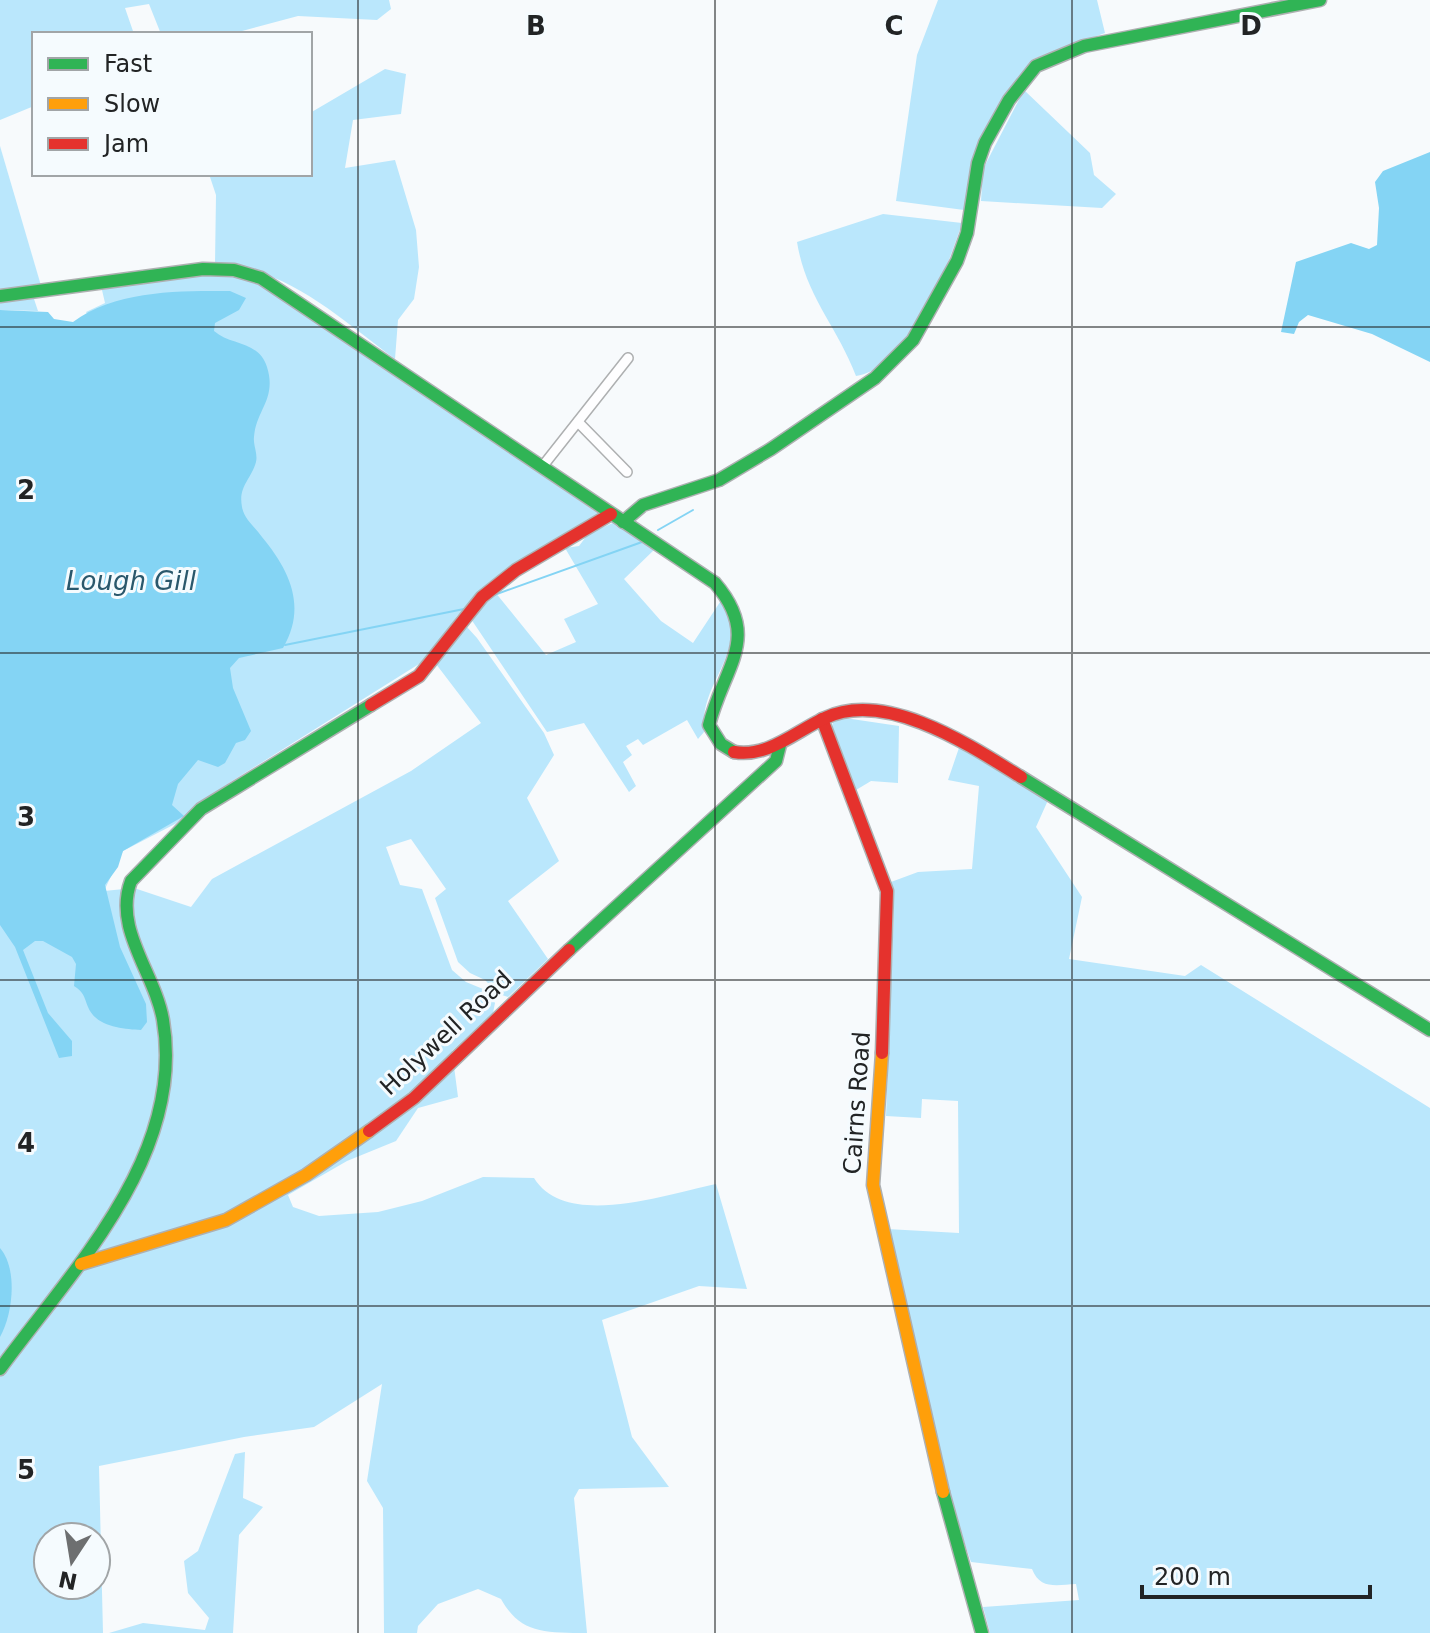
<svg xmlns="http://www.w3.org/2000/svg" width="1430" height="1633" font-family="'DejaVu Sans',sans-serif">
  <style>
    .green { fill: #bae7fc; fill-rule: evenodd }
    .water { fill: #84d4f4 }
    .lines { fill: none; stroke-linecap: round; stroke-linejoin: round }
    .stream { stroke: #84d4f4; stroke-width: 2 }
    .street-casing { stroke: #aeb0b1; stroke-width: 12 }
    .fast-casing { stroke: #aeb0b1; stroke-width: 15 }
    .slow-casing { stroke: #aeb0b1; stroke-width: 15 }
    .jam-casing { stroke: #aeb0b1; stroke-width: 15 }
    .street { stroke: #fefeff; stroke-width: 9 }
    .fast { stroke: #30b455; stroke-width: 12 }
    .slow { stroke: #ff9f0a; stroke-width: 12 }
    .jam { stroke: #e5322d; stroke-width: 12 }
    .grid { fill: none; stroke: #222425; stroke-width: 2; stroke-opacity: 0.55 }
    .labels { text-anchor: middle; stroke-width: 6; stroke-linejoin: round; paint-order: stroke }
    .street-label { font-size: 24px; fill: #222425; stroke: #f5fbfe }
    .water-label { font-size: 26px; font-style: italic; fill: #2a586c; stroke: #f5fbfe }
    .grid-label { font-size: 26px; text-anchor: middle; font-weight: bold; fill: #222425; stroke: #f5fbfe; stroke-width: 6; stroke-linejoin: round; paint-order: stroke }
  </style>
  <rect width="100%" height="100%" fill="#f7fafc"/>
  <g class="green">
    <polygon points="0,0 389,0 391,9 377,20 298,16 231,34 161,34 149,4 125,8 134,34 34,34 34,106 0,120"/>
    <polygon points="938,0 1097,0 1105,33 1033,59 1004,97 981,139 972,161 964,210 896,201 917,55"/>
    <path d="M385,69l21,5 -5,40 -48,6 -8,48 50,-8 21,70 3,37 -5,32 -16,21 -3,39c-56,-41 -108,-92 -180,-95l1,-69 -7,-21h101v-61z"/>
    <polygon points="1024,90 1090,153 1094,175 1116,194 1102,208 981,201 983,169"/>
    <polygon points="0,146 42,289 0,289"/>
    <path d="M883,214l79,9c-14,45 -54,146 -106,153 -19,-50 -50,-79 -59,-134z"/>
    <path d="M239,275l39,19 321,220 -110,68 -32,34 -30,43 -198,124 -54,41 -52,27 -19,40 30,-3 57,19 21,-28 199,-108 70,-48 -45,-59 27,-37h4l10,11 67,95 10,22 -27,43 32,63 -51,40 40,58 -40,38 -9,-3 -14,-14 -15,-7 -12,-11 -23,-64 11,-9 -35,-50 -25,8 14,38 22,4 30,81 14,12 17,7 12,14 -2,10 -41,38 6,46 -40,11 -22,33 -49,20 -59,34 5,12 26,9 59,-4 44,-11 61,-24 51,1c32,52 132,16 182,6l31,105 -48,-3 -97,34 30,117 37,50 -90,2 -5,9 13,135c-44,0 -67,0 -86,-34l-23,-10 -40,15 -20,22 -1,7h-33l-1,-125 -16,-27 15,-97 -68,43 -70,10 -145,29 4,167h-103v-803l110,-475 -24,-43 19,-9 -3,-13 68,-14zM48,1537h48v48h-48z"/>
    <polygon points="34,299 38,311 0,310 0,300"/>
    <path d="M615,522l40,27 -31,30 37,42 32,22 31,-47c26,62 -25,82 -20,136l-6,7 -11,-19 -44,25 -5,-6 -12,7 6,9 -9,7 13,24 -7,6 -45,-69 -37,9 -76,-113 24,-27 51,63 30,-13 -12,-23 34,-15 -33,-56 14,-2 9,-12z"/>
    <polygon points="845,718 899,726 898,783 871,781 856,790 832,727 833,722"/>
    <path d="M961,742l88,56 -13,29 46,70 -13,62 116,17 16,-11 229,143v525h-440l-7,-26 96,-7 -3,-16c-19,1 -36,6 -44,-15l-61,-7 -23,-68 -61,-265 72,4 -1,-132 -36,-2 -1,19 -35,-2 8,-204 -3,-30 27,-10 54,-3 7,-83 -31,-6z"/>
    <polygon points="245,1452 243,1498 263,1507 239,1535 233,1633 109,1633 143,1623 205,1630 209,1618 188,1593 184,1561 198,1551 235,1454"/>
  </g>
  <g class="water">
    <polygon points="1430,152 1430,362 1372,334 1308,315 1299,322 1294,334 1281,332 1296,262 1351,243 1369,249 1377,245 1379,208 1375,182 1383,171"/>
    <path d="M230,291l16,7 -7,12 -24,13 -1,8c17,15 44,9 53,36 10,32 -11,43 -13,70 -1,8 4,17 2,25 -5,18 -18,24 -14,45 2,12 13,20 20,30 28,34 45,70 21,111l-44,10 -9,10 3,20 18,43 -6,9 -9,3 -11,20 -7,4 -20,-7 -20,24 -6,21 12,11 -61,35 -5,16 -13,18 15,62 26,57 1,18 -6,8c-18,-1 -45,-3 -53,-23 -4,-10 -4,-15 -14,-21l2,-22 -4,-7 -29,-16h-8l-12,9 25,63 24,28v15l-13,2 -44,-111 -15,-22v-615l48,2 6,7 19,3c43,-32 105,-31 157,-31z"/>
    <path d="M0,1248c18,21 13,66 0,89z"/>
  </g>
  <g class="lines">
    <g class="stream">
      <polyline points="658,530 693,510"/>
      <polyline points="494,595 642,542"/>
      <polyline points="285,645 464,609"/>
    </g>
    <g class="street-casing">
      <g id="street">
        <polyline points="578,422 627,472"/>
        <polyline points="542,467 628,358"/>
      </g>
    </g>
    <g class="fast-casing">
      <g id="fast">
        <path d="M0,296l203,-27 31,1 27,8 454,305c47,55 9,83 -6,142l12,19 13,8"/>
        <polyline points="623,522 643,505 719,480 771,449 875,378 913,340 957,261 967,233 978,163 985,143 1009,100 1036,66 1084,46 1320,0"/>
        <polyline points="1021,777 1430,1030"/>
        <polyline points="569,950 776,761 780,745"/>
        <path d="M0,1369c73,-100 186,-214 163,-349 -8,-47 -50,-91 -32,-139l70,-72 170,-104"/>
        <polyline points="943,1492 982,1633"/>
      </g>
    </g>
    <g class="slow-casing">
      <g id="slow">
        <polyline points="882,1053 873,1185 943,1492"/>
        <polyline points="81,1264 226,1220 306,1175 369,1131"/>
      </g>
    </g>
    <g class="jam-casing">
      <g id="jam">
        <polyline points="371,705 419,676 482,597 516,570 611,514"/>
        <polyline points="822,719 887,891 882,1053"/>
        <path d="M734,752c34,6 62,-21 91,-34 61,-29 146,28 196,59"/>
        <polyline points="369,1131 414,1098 569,950"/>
      </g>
    </g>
    <use href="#street" class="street"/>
    <use href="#fast" class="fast"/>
    <use href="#slow" class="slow"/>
    <use href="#jam" class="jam"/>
  </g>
  <path class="grid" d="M358,0v1633M715,0v1633M1072,0v1633M0,327h1430M0,653h1430M0,980h1430M0,1306h1430"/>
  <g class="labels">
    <g class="street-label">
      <text transform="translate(446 1033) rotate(-43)" y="8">Holywell Road</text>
      <text transform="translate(857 1103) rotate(-86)" y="8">Cairns Road</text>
    </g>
    <g class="water-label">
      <text x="131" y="590">Lough Gill</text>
    </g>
  </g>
  <g class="grid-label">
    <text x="536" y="35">B</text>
    <text x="894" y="35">C</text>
    <text x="1251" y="35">D</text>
    <text x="26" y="499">2</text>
    <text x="26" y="826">3</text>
    <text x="26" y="1152">4</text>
    <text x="26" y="1479">5</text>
  </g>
  <rect x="32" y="32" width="280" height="144" fill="#f5fbfe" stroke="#a1a5a7" stroke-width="2"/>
  <rect x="48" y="58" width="40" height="12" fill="#30b455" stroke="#a1a5a7" stroke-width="2"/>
  <text x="104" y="72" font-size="24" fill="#222425">Fast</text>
  <rect x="48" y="98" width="40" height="12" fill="#ff9f0a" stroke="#a1a5a7" stroke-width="2"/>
  <text x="104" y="112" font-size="24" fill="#222425">Slow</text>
  <rect x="48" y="138" width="40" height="12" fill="#e5322d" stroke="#a1a5a7" stroke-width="2"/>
  <text x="104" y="152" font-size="24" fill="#222425">Jam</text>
  <g transform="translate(72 1561) rotate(192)"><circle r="38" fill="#f5fbfe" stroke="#a1a5a7" stroke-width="2"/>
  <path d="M0-6L14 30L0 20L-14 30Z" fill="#6d6f70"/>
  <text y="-12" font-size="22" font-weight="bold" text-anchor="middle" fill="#222425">N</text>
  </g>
  <path d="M1142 1585v12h228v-12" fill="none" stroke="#222425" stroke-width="4"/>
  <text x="1154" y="1585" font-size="24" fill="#222425" stroke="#f5fbfe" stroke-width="6" paint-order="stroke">200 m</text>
</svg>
